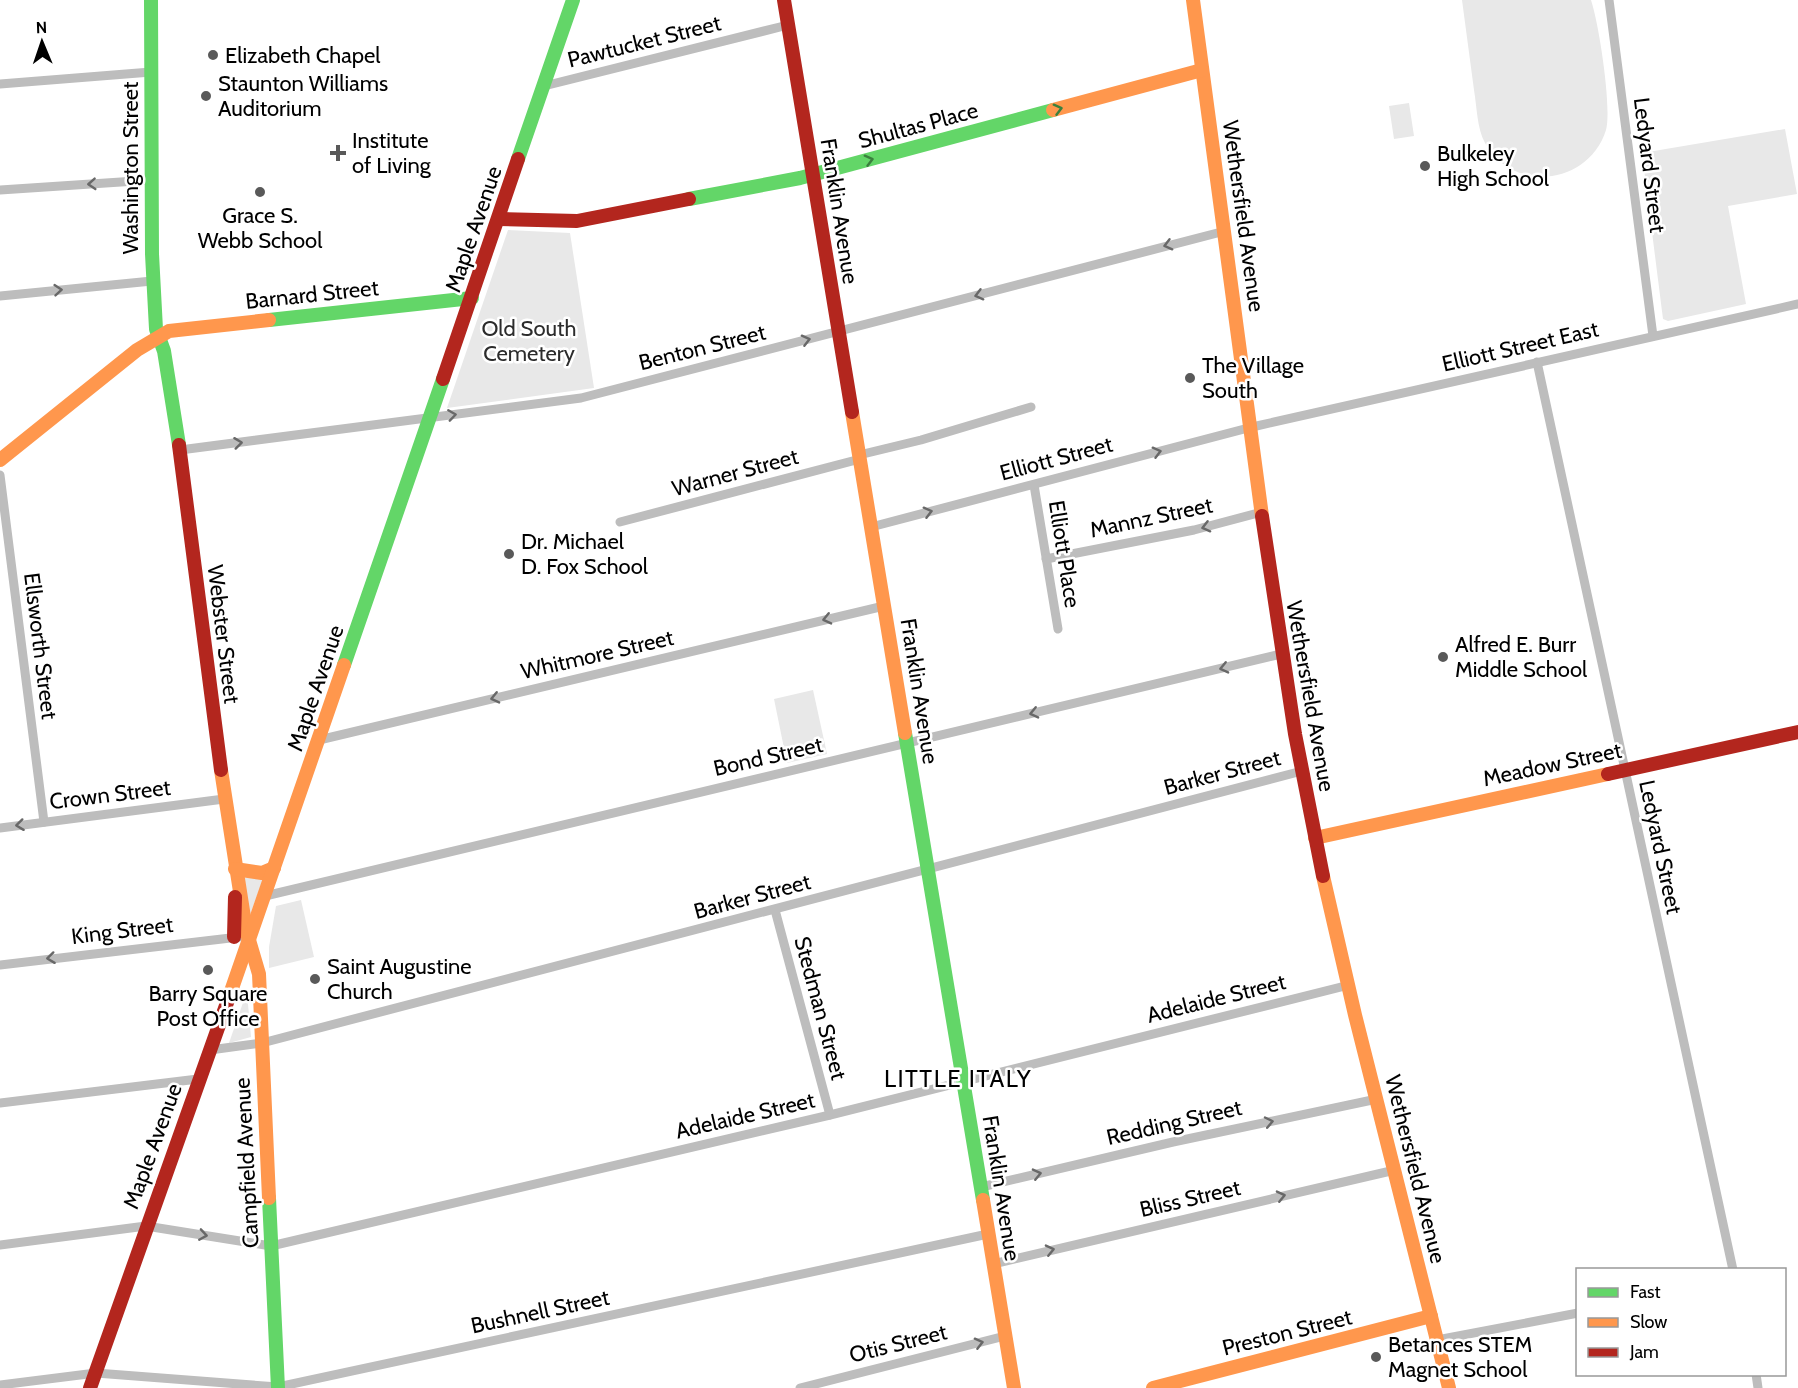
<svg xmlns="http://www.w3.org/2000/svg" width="1798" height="1388" font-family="Cabin,sans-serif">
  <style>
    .green { fill: #e8e8e8 }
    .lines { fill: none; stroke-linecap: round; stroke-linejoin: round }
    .street { stroke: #bdbdbd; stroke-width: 9 }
    .fast { stroke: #63d668; stroke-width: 14 }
    .slow { stroke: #ff974d; stroke-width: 14 }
    .jam { stroke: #b3261e; stroke-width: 14 }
    .oneway { stroke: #3b803e }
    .oneway2 { stroke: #686868 }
    .poi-dot { fill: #595959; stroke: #fff; stroke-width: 2 }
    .labels { text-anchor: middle; stroke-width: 5; stroke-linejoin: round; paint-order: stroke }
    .street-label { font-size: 22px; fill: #000; stroke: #fff }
    .poi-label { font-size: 22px; fill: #000; stroke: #fff; text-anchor: start }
    .park-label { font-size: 22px; fill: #2c2c2c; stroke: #fff }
    .neighbourhood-label { font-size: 24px; letter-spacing: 1.5px; fill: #000; stroke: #fff }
  </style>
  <rect width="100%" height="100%" fill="#fff"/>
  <g class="green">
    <path d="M1462,0h129c8,24 21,108 15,130 -17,55 -93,64 -121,13 -8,-15 -8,-35 -11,-53 -4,-30 -8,-60 -12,-90z"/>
    <polygon points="1409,103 1414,136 1394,139 1389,106"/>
    <polygon points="1785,129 1797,194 1728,206 1746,304 1668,321 1663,319 1642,153"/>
    <polygon points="508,230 570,233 594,388 447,408"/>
    <polygon points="813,690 827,754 787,763 774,699"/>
    <polygon points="243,877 263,879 250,915"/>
    <polygon points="301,900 314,957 269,968 269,947 276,906"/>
    <polygon points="247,993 251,1037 229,1043 246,994"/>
  </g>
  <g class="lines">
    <g class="street">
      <polyline points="1609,0 1653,336"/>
      <polyline points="0,84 151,72"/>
      <polyline points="544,86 788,25"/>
      <polyline points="0,190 151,180"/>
      <polyline points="0,296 152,281"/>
      <polyline points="1537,362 1733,1270"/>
      <polyline points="180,450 581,398 1225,231"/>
      <polyline points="859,455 921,440 1031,407"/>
      <polyline points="0,475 44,822"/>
      <polyline points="1034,485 1058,629"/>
      <polyline points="620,522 860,459"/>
      <polyline points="871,527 1252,427 1798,304"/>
      <polyline points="1046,559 1194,530 1262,512"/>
      <polyline points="319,740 884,606"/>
      <polyline points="0,828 224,799"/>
      <polyline points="265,896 1281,654"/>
      <polyline points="775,910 830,1115"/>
      <polyline points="0,965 239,937"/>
      <polyline points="210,1050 262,1043 1302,771"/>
      <polyline points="0,1103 198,1079"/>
      <polyline points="981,1187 1173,1142 1377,1099"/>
      <polyline points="0,1245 146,1226 271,1246 830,1115 1349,985"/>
      <polyline points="993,1264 1395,1170"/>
      <polyline points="1437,1340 1578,1313"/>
      <polyline points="1756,1374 1758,1388"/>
      <polyline points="0,1385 96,1373 278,1387 988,1234"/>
      <polyline points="800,1388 1005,1336"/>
    </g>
    <g class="fast">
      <polyline points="151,0 152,254 156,329 164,351 179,445"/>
      <polyline points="518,159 573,0"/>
      <polyline points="689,199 800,178 1053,110"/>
      <polyline points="269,320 472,298"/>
      <polyline points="344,665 443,379"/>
      <polyline points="905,733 983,1200"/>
      <polyline points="269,1198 278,1388"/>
    </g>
    <g class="slow">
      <polyline points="1193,0 1262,516"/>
      <polyline points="1053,110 1202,70"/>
      <polyline points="852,412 905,733"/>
      <polyline points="0,460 137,350 169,331 269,320"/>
      <polyline points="221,770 246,930 259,974 269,1198"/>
      <polyline points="1315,838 1608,774"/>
      <polyline points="235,869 262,873 274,868"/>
      <polyline points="1323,876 1355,1015 1449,1388"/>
      <polyline points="229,997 344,665"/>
      <polyline points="983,1200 1014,1388"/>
      <polyline points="1153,1388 1431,1316"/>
    </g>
    <g class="jam">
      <polyline points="784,0 852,412"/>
      <polyline points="499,219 577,221 689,199"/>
      <polyline points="443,379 518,159"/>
      <polyline points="179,445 221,770"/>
      <polyline points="1262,516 1295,734 1323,876"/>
      <polyline points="1608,774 1798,732"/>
      <polyline points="234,937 235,897"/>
      <polyline points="90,1388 229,997"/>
    </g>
  </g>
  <defs><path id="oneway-chevron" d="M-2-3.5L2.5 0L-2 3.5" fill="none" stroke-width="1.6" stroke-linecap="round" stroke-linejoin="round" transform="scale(1.5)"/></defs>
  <g class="oneway">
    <use href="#oneway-chevron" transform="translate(1058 109) rotate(-15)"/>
    <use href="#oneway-chevron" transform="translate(869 160) rotate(-15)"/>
  </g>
  <g class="oneway2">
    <use href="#oneway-chevron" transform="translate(92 184) rotate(176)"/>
    <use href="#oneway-chevron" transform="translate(1168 245) rotate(165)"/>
    <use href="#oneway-chevron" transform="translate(58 290) rotate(-5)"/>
    <use href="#oneway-chevron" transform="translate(979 295) rotate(165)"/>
    <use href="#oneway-chevron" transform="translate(806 340) rotate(-14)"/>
    <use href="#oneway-chevron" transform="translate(452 415) rotate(-8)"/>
    <use href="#oneway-chevron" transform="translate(238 443) rotate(-7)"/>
    <use href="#oneway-chevron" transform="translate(1157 452) rotate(-15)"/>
    <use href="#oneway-chevron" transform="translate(928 512) rotate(-15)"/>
    <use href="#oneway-chevron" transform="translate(1206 527) rotate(166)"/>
    <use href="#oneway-chevron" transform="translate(827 619) rotate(167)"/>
    <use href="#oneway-chevron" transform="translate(1224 668) rotate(167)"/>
    <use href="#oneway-chevron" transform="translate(495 698) rotate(167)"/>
    <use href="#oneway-chevron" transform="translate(1034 713) rotate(167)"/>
    <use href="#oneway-chevron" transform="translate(20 825) rotate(173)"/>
    <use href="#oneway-chevron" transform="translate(51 958) rotate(173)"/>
    <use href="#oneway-chevron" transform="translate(1269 1122) rotate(-12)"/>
    <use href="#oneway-chevron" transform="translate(1037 1174) rotate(-13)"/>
    <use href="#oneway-chevron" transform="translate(1281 1196) rotate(-13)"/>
    <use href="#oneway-chevron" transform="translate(203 1235) rotate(9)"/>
    <use href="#oneway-chevron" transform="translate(1050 1250) rotate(-13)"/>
    <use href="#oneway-chevron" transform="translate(979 1343) rotate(-14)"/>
  </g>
  <g class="poi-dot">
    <circle cx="213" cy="55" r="6"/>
    <circle cx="206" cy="96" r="6"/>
    <path d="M335 144h6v6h6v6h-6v6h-6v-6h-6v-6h6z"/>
    <circle cx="1425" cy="166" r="6"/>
    <circle cx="260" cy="192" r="6"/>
    <circle cx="1190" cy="378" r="6"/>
    <circle cx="509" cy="554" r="6"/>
    <circle cx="1443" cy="657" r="6"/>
    <circle cx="208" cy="970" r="6"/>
    <circle cx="315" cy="979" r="6"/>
    <circle cx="1376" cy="1357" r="6"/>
  </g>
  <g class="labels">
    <g class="street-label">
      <text transform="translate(644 41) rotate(-14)" y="8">Pawtucket Street</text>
      <text transform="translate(918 125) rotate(-15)" y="8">Shultas Place</text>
      <text transform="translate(1650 165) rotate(83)" y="8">Ledyard Street</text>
      <text transform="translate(130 168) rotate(-90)" y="8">Washington Street</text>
      <text transform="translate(840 211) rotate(81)" y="8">Franklin Avenue</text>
      <text transform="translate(1244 216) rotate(82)" y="8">Wethersfield Avenue</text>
      <text transform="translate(473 229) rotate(-71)" y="8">Maple Avenue</text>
      <text transform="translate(312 294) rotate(-6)" y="8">Barnard Street</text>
      <text transform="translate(1520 346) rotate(-13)" y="8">Elliott Street East</text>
      <text transform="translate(702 347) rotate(-14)" y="8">Benton Street</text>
      <text transform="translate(1056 458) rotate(-15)" y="8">Elliott Street</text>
      <text transform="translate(735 472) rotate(-15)" y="8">Warner Street</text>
      <text transform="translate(1151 517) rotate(-12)" y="8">Mannz Street</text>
      <text transform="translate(1065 554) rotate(81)" y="8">Elliott Place</text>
      <text transform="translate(224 634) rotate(83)" y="8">Webster Street</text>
      <text transform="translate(41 646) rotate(83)" y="8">Ellsworth Street</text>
      <text transform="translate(597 654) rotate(-13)" y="8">Whitmore Street</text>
      <text transform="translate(315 688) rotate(-71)" y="8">Maple Avenue</text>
      <text transform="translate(920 691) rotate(81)" y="8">Franklin Avenue</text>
      <text transform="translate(1311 696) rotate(80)" y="8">Wethersfield Avenue</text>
      <text transform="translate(768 756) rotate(-13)" y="8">Bond Street</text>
      <text transform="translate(1552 764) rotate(-12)" y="8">Meadow Street</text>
      <text transform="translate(1222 772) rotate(-15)" y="8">Barker Street</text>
      <text transform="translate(110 794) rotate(-7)" y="8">Crown Street</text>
      <text transform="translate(1661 847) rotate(78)" y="8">Ledyard Street</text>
      <text transform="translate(752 896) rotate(-15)" y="8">Barker Street</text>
      <text transform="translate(122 930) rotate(-7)" y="8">King Street</text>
      <text transform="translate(1216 998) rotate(-14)" y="8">Adelaide Street</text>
      <text transform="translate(821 1008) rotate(75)" y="8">Stedman Street</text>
      <text transform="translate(745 1115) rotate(-13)" y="8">Adelaide Street</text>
      <text transform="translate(1174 1122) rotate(-13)" y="8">Redding Street</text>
      <text transform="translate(152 1146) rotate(-70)" y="8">Maple Avenue</text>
      <text transform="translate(246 1163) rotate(-93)" y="8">Campfield Avenue</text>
      <text transform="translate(1416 1169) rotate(76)" y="8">Wethersfield Avenue</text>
      <text transform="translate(1002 1188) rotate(81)" y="8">Franklin Avenue</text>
      <text transform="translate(1190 1198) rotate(-13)" y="8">Bliss Street</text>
      <text transform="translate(540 1311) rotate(-12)" y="8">Bushnell Street</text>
      <text transform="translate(1287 1332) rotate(-14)" y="8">Preston Street</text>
      <text transform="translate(898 1343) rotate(-14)" y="8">Otis Street</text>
    </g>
    <g class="poi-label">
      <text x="225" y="63">Elizabeth Chapel</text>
      <text x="218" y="91">Staunton Williams<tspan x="218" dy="25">Auditorium</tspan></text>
      <text x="352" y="148">Institute<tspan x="352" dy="25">of Living</tspan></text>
      <text x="1437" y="161">Bulkeley<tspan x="1437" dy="25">High School</tspan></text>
      <text x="260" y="223" text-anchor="middle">Grace S.<tspan x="260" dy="25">Webb School</tspan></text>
      <text x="1202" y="373">The Village<tspan x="1202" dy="25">South</tspan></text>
      <text x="521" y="549">Dr. Michael<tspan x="521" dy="25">D. Fox School</tspan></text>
      <text x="1455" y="652">Alfred E. Burr<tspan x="1455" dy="25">Middle School</tspan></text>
      <text x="327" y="974">Saint Augustine<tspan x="327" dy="25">Church</tspan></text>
      <text x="208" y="1001" text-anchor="middle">Barry Square<tspan x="208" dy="25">Post Office</tspan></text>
      <text x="1388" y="1352">Betances STEM<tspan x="1388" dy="25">Magnet School</tspan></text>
    </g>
    <g class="park-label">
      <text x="529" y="336">Old South<tspan x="529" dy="25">Cemetery</tspan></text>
    </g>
    <g class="neighbourhood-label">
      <text x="958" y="1087">LITTLE ITALY</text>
    </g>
  </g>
  <rect x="1576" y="1268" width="210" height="108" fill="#ffffff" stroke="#999999" stroke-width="1.5"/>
  <rect x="1588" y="1288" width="30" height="9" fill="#63d668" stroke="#999999" stroke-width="1.5"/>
  <text x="1630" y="1298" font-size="18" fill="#000000">Fast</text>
  <rect x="1588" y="1318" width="30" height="9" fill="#ff974d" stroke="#999999" stroke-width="1.5"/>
  <text x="1630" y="1328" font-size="18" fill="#000000">Slow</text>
  <rect x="1588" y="1348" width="30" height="9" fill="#b3261e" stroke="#999999" stroke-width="1.5"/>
  <text x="1630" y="1358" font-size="18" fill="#000000">Jam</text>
  <g transform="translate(42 42) rotate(358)" stroke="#ffffff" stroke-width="4.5" paint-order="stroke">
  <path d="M0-4.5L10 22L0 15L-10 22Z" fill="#000000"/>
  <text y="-9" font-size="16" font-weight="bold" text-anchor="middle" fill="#000000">N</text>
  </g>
</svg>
